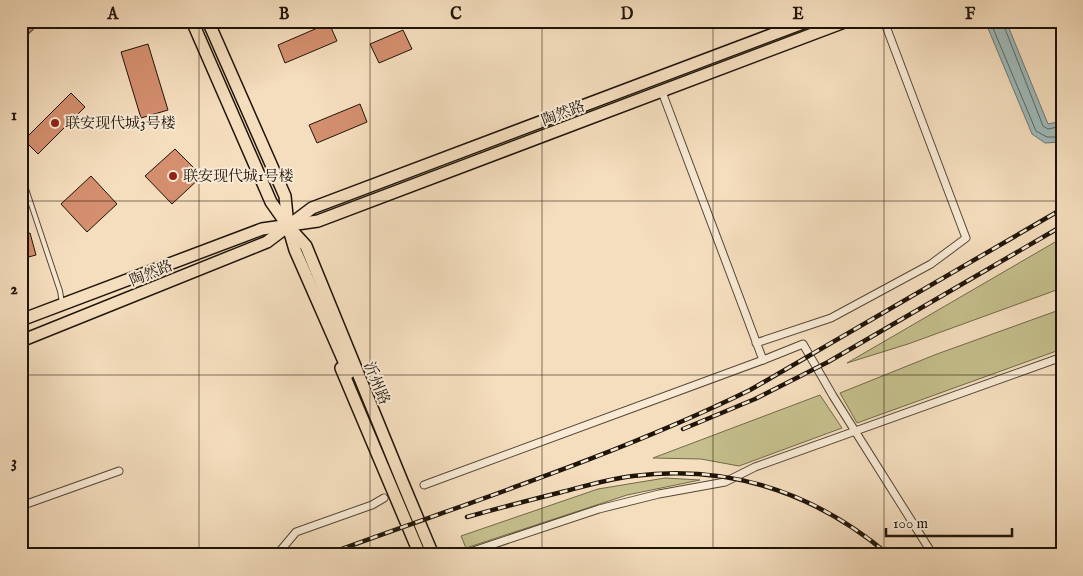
<svg xmlns="http://www.w3.org/2000/svg" width="1083" height="576" font-family="'IM FELL English','Noto Serif SC',serif">
  <style>
    .green { fill: #c4bf8c; stroke: #716a4b }
    .water { fill: #9fbaba; stroke: #6b7874 }
    .lines { fill: none; stroke-linecap: round; stroke-linejoin: round }
    .shore { stroke: #5e6762; stroke-width: 1 }
    .building { fill: #d48f6e; stroke: #1e140a }
    .service-casing { stroke: #544637; stroke-width: 6 }
    .minor-casing { stroke: #544637; stroke-width: 9 }
    .primary-casing { stroke: #1e140a; stroke-width: 14 }
    .service { stroke: #f8ead5; stroke-width: 4 }
    .minor { stroke: #f8ead5; stroke-width: 7 }
    .primary { stroke: #f5debe; stroke-width: 11 }
    .rail-casing { stroke: #1e140a; stroke-width: 4.5 }
    .rail { stroke: #f8ead5; stroke-width: 2.5; stroke-dasharray: 8; stroke-linecap: butt }
    .grid { fill: none; stroke: #1e140a; stroke-width: 1; stroke-opacity: 0.55 }
    .poi-dot { fill: #8f2418; stroke: #f8ead5; stroke-width: 2 }
    .labels { text-anchor: middle; stroke-width: 4; stroke-linejoin: round; paint-order: stroke }
    .street-label { font-size: 15px; fill: #1e140a; stroke: #f8ead5 }
    .poi-label { font-size: 15px; fill: #1e140a; stroke: #f8ead5; text-anchor: start }
    .neatline { fill: none; stroke: #1e140a; stroke-width: 2 }
    .grid-label { font-size: 16px; text-anchor: middle; font-weight: bold; fill: #1e140a }
  </style>
  <rect width="100%" height="100%" fill="#f5debe"/>
  <filter id="stains"><feTurbulence type="fractalNoise" baseFrequency=".004" numOctaves="4"/><feColorMatrix values="0 0 0 0 .2 0 0 0 0 .09 0 0 0 0 .02 0 0 0 .5 -.17"/></filter>
  <radialGradient id="worn" r=".72"><stop offset=".6" stop-color="#630" stop-opacity="0"/><stop offset="1" stop-color="#630" stop-opacity=".3"/></radialGradient>
  <g class="green">
    <polygon points="1062,238 1062,288 908,344 847,363"/>
    <polygon points="1062,309 1062,349 857,423 840,393 937,354"/>
    <polygon points="820,395 842,428 739,466 701,459 653,458"/>
    <polygon points="665,478 700,480 627,495 466,548 461,536 598,489"/>
  </g>
  <polygon class="water" points="985,21 1006,21 1048,124 1062,121 1062,142 1045,143 1032,134"/>
  <g class="lines">
    <g class="shore">
      <polyline points="990,21 1036,131 1047,137 1062,137"/>
      <polyline points="1002,21 1043,126 1048,129 1062,126"/>
    </g>
  </g>
  <g class="building">
    <polygon points="21,21 42,21 21,41"/>
    <polygon points="329,23 337,41 285,63 278,45"/>
    <polygon points="403,30 412,49 379,63 370,44"/>
    <polygon points="148,44 168,110 141,118 121,52"/>
    <polygon points="71,93 85,107 38,154 24,140"/>
    <polygon points="360,104 367,122 317,143 309,125"/>
    <polygon points="175,149 202,176 172,204 145,176"/>
    <polygon points="91,176 117,204 87,232 61,204"/>
    <polygon points="30,233 36,255 21,259 21,236"/>
  </g>
  <g class="lines">
    <g class="service-casing">
      <polyline id="service" points="21,174 60,291 62,303"/>
    </g>
    <g class="minor-casing">
      <g id="minor">
        <polyline points="662,92 763,360 803,344 833,396 933,555"/>
        <polyline points="756,343 831,318 931,264 966,238 884,21"/>
        <polyline points="424,485 763,360"/>
        <polyline points="21,506 119,471"/>
        <polyline points="269,555 280,551 296,532 372,505 384,498"/>
        <polyline points="468,555 473,551 599,509 659,494 725,482 755,467 1062,357"/>
      </g>
    </g>
    <g class="primary-casing">
      <g id="primary">
        <polyline points="192,21 271,202 288,226 306,246 402,481 433,555"/>
        <polyline points="208,21 285,196 288,226 295,250 349,373"/>
        <polyline points="21,320 262,229 318,221 847,21"/>
        <polyline points="21,341 267,242 312,208 808,21"/>
        <polyline points="341,368 420,555"/>
      </g>
    </g>
    <use href="#service" class="service"/>
    <use href="#minor" class="minor"/>
    <use href="#primary" class="primary"/>
    <g class="rail-casing">
      <g id="rail">
        <polyline points="683,429 755,399 828,362 1062,226"/>
        <path d="M467,517c32,-9 63,-17 95,-25 23,-6 47,-13 71,-16 97,-12 181,16 256,79"/>
        <path d="M325,555c142,-52 288,-98 425,-165l312,-181"/>
      </g>
    </g>
    <use href="#rail" class="rail"/>
  </g>
  <path class="grid" d="M199,21v534M370,21v534M542,21v534M713,21v534M884,21v534M21,201h1041M21,375h1041"/>
  <g class="poi-dot">
    <circle cx="55" cy="123" r="5"/>
    <circle cx="173" cy="176" r="5"/>
  </g>
  <g class="labels">
    <g class="street-label">
      <text transform="translate(563 113) rotate(-21)" y="5">陶然路</text>
      <text transform="translate(151 273) rotate(-22)" y="5">陶然路</text>
      <text transform="translate(377 383) rotate(68)" y="5">沂州路</text>
    </g>
    <g class="poi-label">
      <text x="65" y="128">联安现代城3号楼</text>
      <text x="183" y="181">联安现代城1号楼</text>
    </g>
  </g>
  <rect width="1083" height="576" fill="none" stroke="#f5debe" stroke-width="55"/>
  <path d="M886 528v8h126v-8" fill="none" stroke="#1e140a" stroke-width="2.5"/>
  <text x="893" y="528" font-size="15" fill="#1e140a" stroke="#f8ead5" stroke-width="4" paint-order="stroke">100 m</text>
  <rect x="28" y="28" width="1028" height="520" class="neatline"/>
  <g class="grid-label">
    <text x="113" y="19">A</text>
    <text x="284" y="19">B</text>
    <text x="456" y="19">C</text>
    <text x="627" y="19">D</text>
    <text x="798" y="19">E</text>
    <text x="970" y="19">F</text>
    <text x="14" y="120">1</text>
    <text x="14" y="294">2</text>
    <text x="14" y="467">3</text>
  </g>
  <rect width="100%" height="100%" filter="url(#stains)"/>
  <rect width="100%" height="100%" fill="url(#worn)"/>
</svg>
